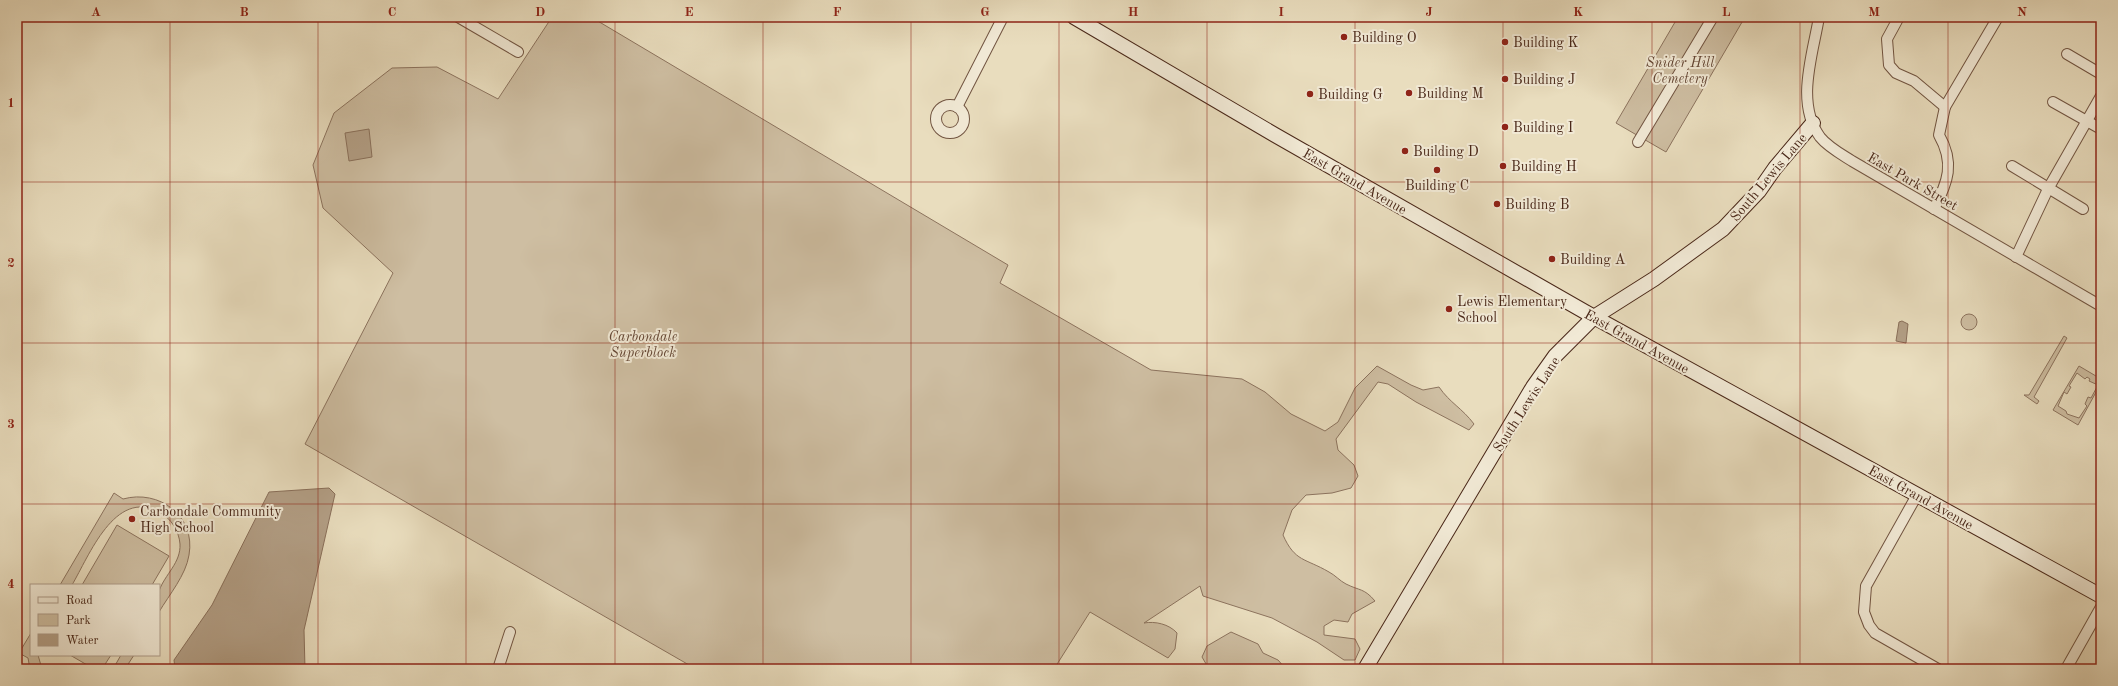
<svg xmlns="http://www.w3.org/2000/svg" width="2118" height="686" font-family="'Old Standard TT',serif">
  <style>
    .green { fill: #cebea2; stroke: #8c735e; fill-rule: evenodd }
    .water { fill: #b39f86; stroke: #896f5a }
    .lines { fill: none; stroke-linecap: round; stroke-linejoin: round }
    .street-casing { stroke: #725542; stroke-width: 12 }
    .secondary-casing { stroke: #4a2819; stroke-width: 16 }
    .street { stroke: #f1e9d5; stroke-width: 10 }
    .secondary { stroke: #f1e9d5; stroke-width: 14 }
    .grid { fill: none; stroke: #8f2418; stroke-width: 1; stroke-opacity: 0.55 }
    .poi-dot { fill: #8f2418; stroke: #f1e9d5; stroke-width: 1.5 }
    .labels { text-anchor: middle; stroke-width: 4; stroke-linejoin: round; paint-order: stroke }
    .poi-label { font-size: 14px; fill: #4a2819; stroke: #f1e9d5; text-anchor: start }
    .park-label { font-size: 14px; font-style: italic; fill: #644634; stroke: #f1e9d5 }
    .street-label { font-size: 14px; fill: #4a2819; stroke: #f1e9d5 }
    .neatline { fill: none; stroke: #8f2418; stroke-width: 1.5 }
    .grid-label { font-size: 13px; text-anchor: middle; font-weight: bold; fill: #8f2418 }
  </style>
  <rect width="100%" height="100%" fill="#e9ddbe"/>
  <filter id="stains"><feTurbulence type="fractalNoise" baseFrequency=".005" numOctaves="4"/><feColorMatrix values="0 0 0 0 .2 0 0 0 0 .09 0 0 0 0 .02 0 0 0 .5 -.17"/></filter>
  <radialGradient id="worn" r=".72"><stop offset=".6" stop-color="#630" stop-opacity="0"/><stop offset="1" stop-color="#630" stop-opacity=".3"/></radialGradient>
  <g class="green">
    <path d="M552,17h39l417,248 -8,18 151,87 91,9 23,13 26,22 34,17 13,-9 17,-34 22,-22 34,19 12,5 16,-3c11,16 23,21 35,37l-5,6 -53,-28 -28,-18 -10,-2 -42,57 2,11 16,15 4,11 -7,12 -19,5 -26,2 -14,15 -9,25c12,27 22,23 46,37 6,3 11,9 17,12 14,7 18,4 29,17l-23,13 -4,8 -14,-2 -10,6v9l31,4 5,10 -5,11h-11l-27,-18 -45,-24 -69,-22 -3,-10 -56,37c11,-2 25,1 33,10l-2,16 -7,9 -78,-46 -36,57h-358l-391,-225 88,-171 -70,-65 -10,-43 21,-52 58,-45 45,-1 61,32z"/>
    <polygon points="1678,17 1745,17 1666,152 1616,123"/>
    <circle cx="1969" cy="322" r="8"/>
    <polygon points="2064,336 2067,338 2034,397 2039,401 2037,404 2024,395 2029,395"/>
    <path d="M2079,366l22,13v4l-23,42 -25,-15zM2077,373l8,6 2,-2 3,2 -1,2 9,4 -7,13 -3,-1 -3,7 2,2 -8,12 -12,-4 -1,-3 -8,-5 6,-14 3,2 4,-7 -2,-1z"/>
    <path d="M114,493l9,6c36,-10 73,17 66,56 -3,20 -20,40 -30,57 0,-6 -2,-15 0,-21 6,-17 22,-28 21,-47 -1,-13 -9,-26 -21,-32 -44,-24 -70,44 -87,73h-12z"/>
    <polygon points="117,525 169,556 152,585 82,585"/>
    <polygon points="1231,632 1258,644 1263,653 1278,660 1286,669 1209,669 1202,657 1207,646"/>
    <polygon points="31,633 31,655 38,655 42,669 30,669 28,658 19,653"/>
    <polygon points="70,655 111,655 102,669 94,669"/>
    <polygon points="121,655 134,655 125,669 113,669"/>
  </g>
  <g class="water">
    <polygon points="369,129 372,157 349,161 345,133"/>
    <polygon points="1902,321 1908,324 1906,343 1896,341 1899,322"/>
    <polygon points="329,488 335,494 304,630 305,669 175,669 174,660 212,605 269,492"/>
  </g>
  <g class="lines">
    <g class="street-casing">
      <g id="street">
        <polyline points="458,17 518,52"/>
        <path d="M1819,17c-6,37 -24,86 1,120 8,10 21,17 32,24l249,145"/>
        <polyline points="1899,17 1887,39 1889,65 1896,73 1914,81 1945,107"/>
        <polyline points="2067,54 2101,74"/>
        <polyline points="2053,102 2101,129"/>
        <circle cx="950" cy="119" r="14"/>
        <polyline points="957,107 1003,17"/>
        <polyline points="1638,142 1713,17"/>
        <polyline points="2012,166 2083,209"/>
        <path d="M1934,209c14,-27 21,-46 5,-74l6,-28 53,-90"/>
        <polyline points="2016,257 2048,189 2101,96"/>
        <polyline points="1917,495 1866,586 1864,612 1869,625 1875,633 1938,669"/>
        <polyline points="498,669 510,632"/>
        <polyline points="2066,669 2101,607"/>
      </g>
    </g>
    <g class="secondary-casing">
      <g id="secondary">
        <polyline points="1074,17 1275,135 1594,317 2101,596"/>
        <polyline points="1365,669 1533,387 1555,356 1594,317 1654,279 1723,229 1759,191 1775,168 1813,123"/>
      </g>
    </g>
    <use href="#street" class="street"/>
    <use href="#secondary" class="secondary"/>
  </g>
  <path class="grid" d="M170,17v652M318,17v652M466,17v652M615,17v652M763,17v652M911,17v652M1059,17v652M1207,17v652M1355,17v652M1503,17v652M1652,17v652M1800,17v652M1948,17v652M17,182h2084M17,343h2084M17,504h2084"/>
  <g class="poi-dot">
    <circle cx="1344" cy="37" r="4"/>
    <circle cx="1505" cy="42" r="4"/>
    <circle cx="1505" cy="79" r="4"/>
    <circle cx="1409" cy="93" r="4"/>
    <circle cx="1310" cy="94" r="4"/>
    <circle cx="1505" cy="127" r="4"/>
    <circle cx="1405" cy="151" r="4"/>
    <circle cx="1503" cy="166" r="4"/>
    <circle cx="1437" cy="170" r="4"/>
    <circle cx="1497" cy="204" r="4"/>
    <circle cx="1552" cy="259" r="4"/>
    <circle cx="1449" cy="309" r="4"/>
    <circle cx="132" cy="519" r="4"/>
  </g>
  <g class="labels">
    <g class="poi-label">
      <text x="1352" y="42">Building O</text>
      <text x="1513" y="47">Building K</text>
      <text x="1513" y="84">Building J</text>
      <text x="1417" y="98">Building M</text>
      <text x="1318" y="99">Building G</text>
      <text x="1513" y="132">Building I</text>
      <text x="1413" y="156">Building D</text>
      <text x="1511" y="171">Building H</text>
      <text x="1437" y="190" text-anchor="middle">Building C</text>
      <text x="1505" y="209">Building B</text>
      <text x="1560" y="264">Building A</text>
      <text x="1457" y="306">Lewis Elementary<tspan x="1457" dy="16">School</tspan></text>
      <text x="140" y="516">Carbondale Community<tspan x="140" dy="16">High School</tspan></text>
    </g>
    <g class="park-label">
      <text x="1680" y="67">Snider Hill<tspan x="1680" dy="16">Cemetery</tspan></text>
      <text x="643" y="341">Carbondale<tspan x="643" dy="16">Superblock</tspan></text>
    </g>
    <g class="street-label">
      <text transform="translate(1768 177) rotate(-50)" y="5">South Lewis Lane</text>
      <text transform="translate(1355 181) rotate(30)" y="5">East Grand Avenue</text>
      <text transform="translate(1913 181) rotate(30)" y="5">East Park Street</text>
      <text transform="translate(1637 341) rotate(29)" y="5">East Grand Avenue</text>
      <text transform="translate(1526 404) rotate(-57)" y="5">South Lewis Lane</text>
      <text transform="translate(1921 497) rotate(29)" y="5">East Grand Avenue</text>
    </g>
  </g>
  <rect width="2118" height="686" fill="none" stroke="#e9ddbe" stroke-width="44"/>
  <rect x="30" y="584" width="130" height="72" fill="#f1e9d5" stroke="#ae9c8a"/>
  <rect x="38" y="597" width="20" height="6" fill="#f1e9d5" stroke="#ae9c8a"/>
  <text x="66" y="604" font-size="12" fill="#4a2819">Road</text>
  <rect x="38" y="614" width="20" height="12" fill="#cebea2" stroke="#ae9c8a"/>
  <text x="66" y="624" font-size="12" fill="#4a2819">Park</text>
  <rect x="38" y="634" width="20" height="12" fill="#b39f86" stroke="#ae9c8a"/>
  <text x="66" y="644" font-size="12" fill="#4a2819">Water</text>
  <rect x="22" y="22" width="2074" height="642" class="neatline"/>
  <g class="grid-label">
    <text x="96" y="16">A</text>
    <text x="244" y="16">B</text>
    <text x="392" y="16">C</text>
    <text x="540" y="16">D</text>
    <text x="689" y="16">E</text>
    <text x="837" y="16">F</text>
    <text x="985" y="16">G</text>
    <text x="1133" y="16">H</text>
    <text x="1281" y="16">I</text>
    <text x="1429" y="16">J</text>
    <text x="1578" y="16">K</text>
    <text x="1726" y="16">L</text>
    <text x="1874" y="16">M</text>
    <text x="2022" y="16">N</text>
    <text x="11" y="107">1</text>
    <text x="11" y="267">2</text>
    <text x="11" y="428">3</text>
    <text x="11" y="588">4</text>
  </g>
  <rect width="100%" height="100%" filter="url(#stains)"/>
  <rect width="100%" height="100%" fill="url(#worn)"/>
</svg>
